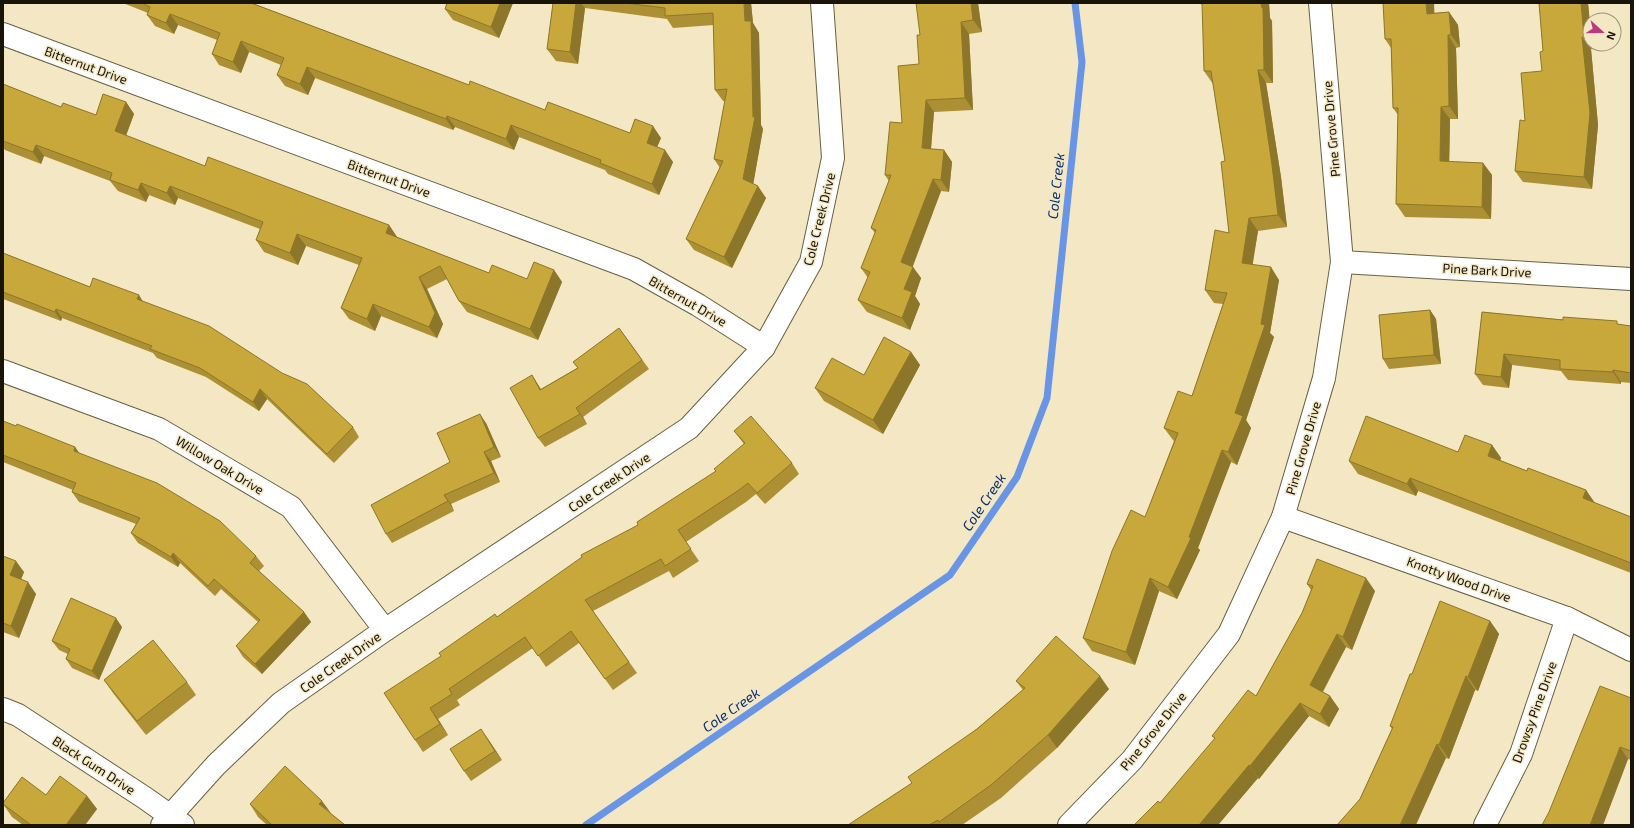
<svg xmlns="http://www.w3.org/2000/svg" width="1634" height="828" font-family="'Exo 2',sans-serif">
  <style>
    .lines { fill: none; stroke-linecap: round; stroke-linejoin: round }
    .stream { stroke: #6995e6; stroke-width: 7 }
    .minor-casing { stroke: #6a6041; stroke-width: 24 }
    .minor { stroke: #fff; stroke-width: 22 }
    .wall { fill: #ac9033 }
    .shaded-wall { fill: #8c7629 }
    .building { fill: #c8a83b; stroke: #8c7629 }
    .labels { text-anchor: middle; stroke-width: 3; stroke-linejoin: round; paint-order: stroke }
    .street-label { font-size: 13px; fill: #181407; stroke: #f3e7c4 }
    .water-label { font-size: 14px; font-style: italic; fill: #0a2f75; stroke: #f3e7c4 }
  </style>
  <rect width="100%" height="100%" fill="#f3e7c4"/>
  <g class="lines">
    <polyline class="stream" points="586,825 950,575 1017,477 1047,398 1082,62 1075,3"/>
    <g class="minor-casing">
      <g id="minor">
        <polyline points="3,34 634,269 698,305 764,347"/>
        <polyline points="1342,262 1631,279"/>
        <polyline points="3,371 159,429 291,507 385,630"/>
        <polyline points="1283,517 1567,618 1631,650"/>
        <polyline points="3,709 18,715 145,798 183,825"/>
        <polyline points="162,825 216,765 281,703 385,630 689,428 764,347 811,262 833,158 822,3"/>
        <polyline points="1069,825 1132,760 1229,634 1283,517 1324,378 1342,262 1320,3"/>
        <polyline points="1485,825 1521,754 1567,618"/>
      </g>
    </g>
    <use href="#minor" class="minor"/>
  </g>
  <g class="wall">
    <polygon points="123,3 252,3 469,85 545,110 630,133 661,138 657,147 673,162 659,195 608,174 605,170 519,137 514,150 455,127 453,130 315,78 308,95 285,86 277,75 281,65 249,52 241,73 219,65 212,54 217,40 178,25 174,34 155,26 147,15 148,13"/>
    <polygon points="447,3 513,3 499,38 453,20 445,9"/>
    <polygon points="553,3 751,3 753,23 759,33 761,125 763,129 753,184 766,198 732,268 694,250 686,239 720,168 714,159 725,101 723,101 715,90 714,25 673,28 667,19 585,8 578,64 556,61 547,49"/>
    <polygon points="978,3 982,32 969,34 973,110 934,112 931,149 944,150 952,162 949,192 941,191 912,266 921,278 915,296 920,304 910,330 867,312 858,300 868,278 861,268 875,233 871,228 889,181 885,175 902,123 919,64 920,35"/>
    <polygon points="1200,3 1269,3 1270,18 1272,21 1273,83 1266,83 1281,177 1287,227 1258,231 1252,264 1279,280 1270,333 1274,337 1246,420 1251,428 1237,465 1231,462 1198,548 1200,550 1177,599 1159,591 1135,665 1092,651 1083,638 1145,517 1174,441 1173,440 1164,428 1192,396 1223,304 1214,303 1205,290 1229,233 1225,161 1213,84 1204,71 1203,6"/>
    <polygon points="1539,3 1588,3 1590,24 1590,44 1592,49 1591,49 1598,125 1592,189 1523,182 1515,171 1525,121 1542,71 1543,51"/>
    <polygon points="1449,12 1458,25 1460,47 1456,48 1458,119 1450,119 1449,162 1483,163 1492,175 1491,219 1405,217 1396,204 1398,115 1393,108 1391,48 1385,39 1435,13"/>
    <polygon points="3,84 61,107 96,115 126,102 134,114 126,136 205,166 389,225 397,237 489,273 527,279 554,270 562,282 538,340 467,312 459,301 447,279 427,289 443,324 437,338 381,316 375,331 349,319 341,308 359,265 306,246 298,265 264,252 256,240 260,229 178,198 175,205 149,195 146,202 118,191 110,181 44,156 41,164 5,150 3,147"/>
    <polygon points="3,253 90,287 139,295 142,301 353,427 359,437 334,463 267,399 259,411 206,377 157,358 153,353 62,318 61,321 3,299"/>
    <polygon points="1430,310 1436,319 1441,364 1389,369 1383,359"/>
    <polygon points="1482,312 1631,326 1631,383 1621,382 1621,384 1568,380 1561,371 1512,365 1509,388 1483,385 1475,374"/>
    <polygon points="619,328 649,369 583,417 587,424 545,447 538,438 532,375 541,389 577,368"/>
    <polygon points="911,352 920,365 883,434 824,401 815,388 864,375"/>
    <polygon points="3,421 75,447 79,453 256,556 264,566 259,571 304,612 311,622 262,674 243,657 236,646 258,622 221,589 215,596 180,563 178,567 138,543 131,533 136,524 79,502 72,492 73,490 3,462"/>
    <polygon points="486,423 501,457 491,461 500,482 451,504 454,511 392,543 386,534"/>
    <polygon points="734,431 792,463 799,474 765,504 756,494 746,502 686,542 699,561 673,578 669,571 593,611 637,673 613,690 579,643 546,667 533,648 457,700 460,705 438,719 448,735 423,752 415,740 441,656 497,617 638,525 716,471 744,444"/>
    <polygon points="1492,445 1501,458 1500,460 1527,471 1586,490 1594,503 1631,517 1631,573 1418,491 1416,496 1358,474 1349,461 1458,452"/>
    <polygon points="3,556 24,572 21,579 36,594 19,638 3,632"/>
    <polygon points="1307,584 1375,591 1352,650 1346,647 1323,692 1330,696 1339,709 1329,727 1309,716 1259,779 1258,778 1218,825 1134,825 1160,803 1215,739 1212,736 1256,696 1302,613 1311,590"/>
    <polygon points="1490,621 1499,634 1478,691 1475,690 1449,759 1446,758 1360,799 1392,729 1390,726 1412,674"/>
    <polygon points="122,627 99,680 72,668 66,659 68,654 59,650 52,641"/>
    <polygon points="104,680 187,682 196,695 146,735 113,693"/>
    <polygon points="1016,681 1109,689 1057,748 1001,798 962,825 848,825 912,783 1023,690"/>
    <polygon points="1631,698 1631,760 1628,759 1603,825"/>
    <polygon points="488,739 502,760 471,781 464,771"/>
    <polygon points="46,795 87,796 97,809 85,825 23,825 12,817 3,804"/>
    <polygon points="250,804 330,813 345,825 267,825 258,817"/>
  </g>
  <g class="shaded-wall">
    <polygon points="500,3 513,3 499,38 491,27"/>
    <polygon points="576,3 581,3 585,8 578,64 570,52"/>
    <polygon points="744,3 751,3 753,23 759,33 761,125 763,129 752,191 743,179 745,21"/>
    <polygon points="971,3 978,3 982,32 973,20"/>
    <polygon points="1261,3 1269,3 1270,18 1272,21 1273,83 1264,70"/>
    <polygon points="1426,3 1434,3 1435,27 1427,14"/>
    <polygon points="1581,3 1588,3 1590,24 1590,44 1592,44 1592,49 1584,37"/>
    <polygon points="1449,12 1458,25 1460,47 1451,35"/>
    <polygon points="170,14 178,25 174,34 166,23"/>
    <polygon points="961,22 969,34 973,110 965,98"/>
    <polygon points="1448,35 1456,48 1458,119 1449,106"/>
    <polygon points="1582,37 1591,49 1598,125 1592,189 1584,177"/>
    <polygon points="241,41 249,52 241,73 233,62"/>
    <polygon points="307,67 315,78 308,95 300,84"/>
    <polygon points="1258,70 1266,83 1281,177 1287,227 1278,215"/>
    <polygon points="926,100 934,112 930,160 922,148"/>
    <polygon points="126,102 134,114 123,143 115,131"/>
    <polygon points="1441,107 1450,119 1449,174 1440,161"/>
    <polygon points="447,116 455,127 453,130 446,119"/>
    <polygon points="511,125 519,137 514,150 506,139"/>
    <polygon points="653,126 661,138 654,154 647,143"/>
    <polygon points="36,145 44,156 41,164 33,152"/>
    <polygon points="665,150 673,162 659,195 652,184"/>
    <polygon points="944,150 952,162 949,192 941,180"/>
    <polygon points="1483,163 1492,175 1491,219 1482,207"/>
    <polygon points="933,179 941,191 910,274 901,262"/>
    <polygon points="141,183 149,195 146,202 138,190"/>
    <polygon points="170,186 178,198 175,205 167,193"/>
    <polygon points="758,186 766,198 732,268 724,257"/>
    <polygon points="1249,218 1258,231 1251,275 1242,263"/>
    <polygon points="389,225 397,237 394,245 386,233"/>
    <polygon points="297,234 306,246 298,265 290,253"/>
    <polygon points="913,267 921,278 915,296 920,304 910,330 902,318 904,289"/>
    <polygon points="1271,267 1279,280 1270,333 1274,337 1246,420 1251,428 1237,465 1228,452 1235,413 1261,324"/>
    <polygon points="554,270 562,282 538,340 530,329"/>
    <polygon points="419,277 427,289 443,324 437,338 429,327"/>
    <polygon points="139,295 145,305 137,299"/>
    <polygon points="373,304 381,316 375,331 367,319"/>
    <polygon points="56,309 62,318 61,321 55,312"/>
    <polygon points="1430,310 1436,319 1441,364 1434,355"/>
    <polygon points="911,352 920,365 883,434 873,420"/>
    <polygon points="1504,354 1512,365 1509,388 1501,377"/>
    <polygon points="1613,370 1621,382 1621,384 1613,372"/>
    <polygon points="532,375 538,385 546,399 540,390"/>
    <polygon points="260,389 267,399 259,411 253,402"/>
    <polygon points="576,408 583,417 587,424 580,414"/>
    <polygon points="480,414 486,423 501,457 494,447"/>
    <polygon points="1492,445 1501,458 1497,469 1488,456"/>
    <polygon points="75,447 82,457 74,451"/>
    <polygon points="1222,450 1231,462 1198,548 1200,550 1177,599 1168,587 1189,537"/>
    <polygon points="484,452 491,461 500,482 494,473"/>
    <polygon points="1410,478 1418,491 1416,496 1407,484"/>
    <polygon points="1586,490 1595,503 1583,498"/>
    <polygon points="444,495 451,504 454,511 448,501"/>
    <polygon points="173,553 180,563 178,567 171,557"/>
    <polygon points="16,561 24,572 18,587 10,575"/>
    <polygon points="1150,578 1159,591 1135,665 1126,652"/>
    <polygon points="1366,578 1375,591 1352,650 1343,637"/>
    <polygon points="28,582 36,594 19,638 11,626"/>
    <polygon points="304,612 311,622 262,674 255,664"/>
    <polygon points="116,618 122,627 99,680 92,671"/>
    <polygon points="1490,621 1499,634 1478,691 1468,677"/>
    <polygon points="1337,634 1346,647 1319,698 1310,685"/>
    <polygon points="1100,676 1109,689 1057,748 1048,735"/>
    <polygon points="1466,676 1475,690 1449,759 1439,745"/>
    <polygon points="1330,696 1339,709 1329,727 1320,714"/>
    <polygon points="1300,703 1309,716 1259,779 1250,766"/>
    <polygon points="430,708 438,719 448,735 440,724"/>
    <polygon points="481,729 488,739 502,760 495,751"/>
    <polygon points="1437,744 1446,758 1416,825 1400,825"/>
    <polygon points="1620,747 1628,759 1603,825 1590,825"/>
    <polygon points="1249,765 1258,778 1218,825 1199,825"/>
    <polygon points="87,796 97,809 85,825 66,825"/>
    <polygon points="322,801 331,813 319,804"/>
  </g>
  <g class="building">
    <polygon points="142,3 251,3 469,85 470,81 545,110 548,102 630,133 635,119 653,126 647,143 665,150 652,184 600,163 601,160 511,125 506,139 447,116 446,119 307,67 300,84 277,75 284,58 241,41 233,62 212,54 220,33 170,14 166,23 147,15 150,7"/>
    <polygon points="447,3 500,3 491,27 445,9"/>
    <polygon points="553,3 576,3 570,52 547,49"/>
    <polygon points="625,3 744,3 745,21 751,21 753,117 755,117 743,179 758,186 724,257 686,239 723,161 714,159 727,89 715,90 713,13 665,16 665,8"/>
    <polygon points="916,3 971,3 973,20 961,22 965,98 926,100 922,148 944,150 941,180 933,179 901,262 913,267 904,289 912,292 902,318 858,300 870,272 861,268 876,230 871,228 891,175 885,175 890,122 902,123 898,66 919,64 917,35 920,35"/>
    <polygon points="1202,3 1261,3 1262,8 1263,8 1264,70 1258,70 1272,165 1278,215 1249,218 1242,263 1271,267 1261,324 1265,325 1235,413 1243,416 1228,452 1222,450 1189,537 1191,538 1168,587 1150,578 1126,652 1083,638 1112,551 1131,510 1145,517 1178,433 1164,428 1178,391 1192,396 1227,293 1205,290 1215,230 1229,233 1221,162 1225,161 1211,71 1204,71"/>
    <polygon points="1383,3 1426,3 1427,14 1449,12 1451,35 1448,35 1449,106 1441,107 1440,161 1483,163 1482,207 1396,204 1398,108 1393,108 1391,39 1385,39"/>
    <polygon points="1539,3 1581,3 1584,37 1582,37 1590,113 1584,177 1515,171 1520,120 1525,121 1521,73 1542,71 1540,52 1543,51"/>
    <polygon points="3,84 61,107 63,103 96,115 103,94 126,102 115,131 205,166 208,157 343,208 389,225 386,233 489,273 492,265 527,279 534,262 554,270 530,329 459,301 440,266 419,277 435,313 429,327 373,304 367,319 341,308 362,258 297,234 290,253 256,240 263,222 170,186 167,193 141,183 138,190 110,180 112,173 36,145 33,152 3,141"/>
    <polygon points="3,253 90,287 93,278 139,295 137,299 209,326 282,373 307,384 353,427 327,454 260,389 253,402 200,368 150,349 152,346 56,309 55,312 3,292"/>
    <polygon points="1430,310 1434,355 1383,359 1379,315"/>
    <polygon points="1482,312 1563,320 1563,317 1617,321 1617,324 1631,326 1631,373 1613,370 1613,372 1560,369 1560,360 1504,354 1501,377 1475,374"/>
    <polygon points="619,328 642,360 576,408 580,414 538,438 510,388 532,375 540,390 578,368 573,362"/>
    <polygon points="884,337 911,352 873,420 815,388 832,358 864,375"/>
    <polygon points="480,414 494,447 484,452 494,473 444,495 448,501 386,534 371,505 450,462 437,433"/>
    <polygon points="751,416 792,463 757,493 748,483 739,490 678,530 691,549 665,566 661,559 585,600 629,662 605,679 571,631 538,656 525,637 449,689 452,694 430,708 440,724 415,740 384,693 441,656 439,653 495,614 497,617 582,557 581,555 638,525 637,522 716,471 714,469 745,443 734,431"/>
    <polygon points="1366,416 1458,452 1465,435 1492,445 1488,456 1527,471 1528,468 1586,490 1583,498 1631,517 1631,563 1410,478 1407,484 1349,461"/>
    <polygon points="3,421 16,426 17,424 75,447 74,451 157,483 220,521 256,556 250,563 304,612 255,664 236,646 260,620 214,579 208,586 173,553 171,557 131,533 140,518 72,492 76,483 3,455"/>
    <polygon points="3,556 16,561 10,575 28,582 11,626 3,623"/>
    <polygon points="1317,559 1366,578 1343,637 1337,634 1310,685 1330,696 1320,714 1300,703 1250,766 1249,765 1199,825 1134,825 1158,801 1160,803 1215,738 1212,736 1248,690 1256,696 1302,613 1313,586 1307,584"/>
    <polygon points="71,598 116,618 92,671 66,659 70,649 52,641"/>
    <polygon points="1440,601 1490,621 1468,677 1466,676 1439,745 1437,744 1400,825 1337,825 1360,799 1393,727 1390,726 1410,674 1412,674"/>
    <polygon points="1056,636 1100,676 1048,735 991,785 939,822 938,820 929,825 848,825 912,783 908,777 977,729 1025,688 1016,681"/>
    <polygon points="153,640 187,682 137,721 104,680"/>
    <polygon points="1600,686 1631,698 1631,751 1620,747 1590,825 1542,825 1549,812"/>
    <polygon points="481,729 495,751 464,771 450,749"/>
    <polygon points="285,766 322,801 319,804 345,825 272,825 250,804"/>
    <polygon points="60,776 87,796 66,825 31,825 3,804 3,803 22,777 46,795"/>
  </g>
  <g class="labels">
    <g class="street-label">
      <text transform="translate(86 65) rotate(20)" y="5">Bitternut Drive</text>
      <text transform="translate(1331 129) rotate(-95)" y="5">Pine Grove Drive</text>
      <text transform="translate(389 178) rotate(20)" y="5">Bitternut Drive</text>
      <text transform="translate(819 219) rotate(-76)" y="5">Cole Creek Drive</text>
      <text transform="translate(1487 270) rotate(3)" y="5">Pine Bark Drive</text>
      <text transform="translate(688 301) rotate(30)" y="5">Bitternut Drive</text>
      <text transform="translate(1303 448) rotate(-74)" y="5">Pine Grove Drive</text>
      <text transform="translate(220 465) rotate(31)" y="5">Willow Oak Drive</text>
      <text transform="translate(609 482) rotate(-34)" y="5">Cole Creek Drive</text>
      <text transform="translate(1459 579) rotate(20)" y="5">Knotty Wood Drive</text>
      <text transform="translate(340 662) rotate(-35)" y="5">Cole Creek Drive</text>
      <text transform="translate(1534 712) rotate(-70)" y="5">Drowsy Pine Drive</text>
      <text transform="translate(1153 731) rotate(-51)" y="5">Pine Grove Drive</text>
      <text transform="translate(94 765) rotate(33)" y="5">Black Gum Drive</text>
    </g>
    <g class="water-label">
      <text transform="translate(1056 186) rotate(-84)" y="5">Cole Creek</text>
      <text transform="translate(984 502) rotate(-56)" y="5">Cole Creek</text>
      <text transform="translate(731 710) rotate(-35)" y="5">Cole Creek</text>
    </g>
  </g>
  <rect width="1634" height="828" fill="none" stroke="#181407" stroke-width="8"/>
  <g transform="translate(1602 32) rotate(111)"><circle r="19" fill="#f3e7c4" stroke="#9b9378"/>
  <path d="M0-3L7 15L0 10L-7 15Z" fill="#bb3980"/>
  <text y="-6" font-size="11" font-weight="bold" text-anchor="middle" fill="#181407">N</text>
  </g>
</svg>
